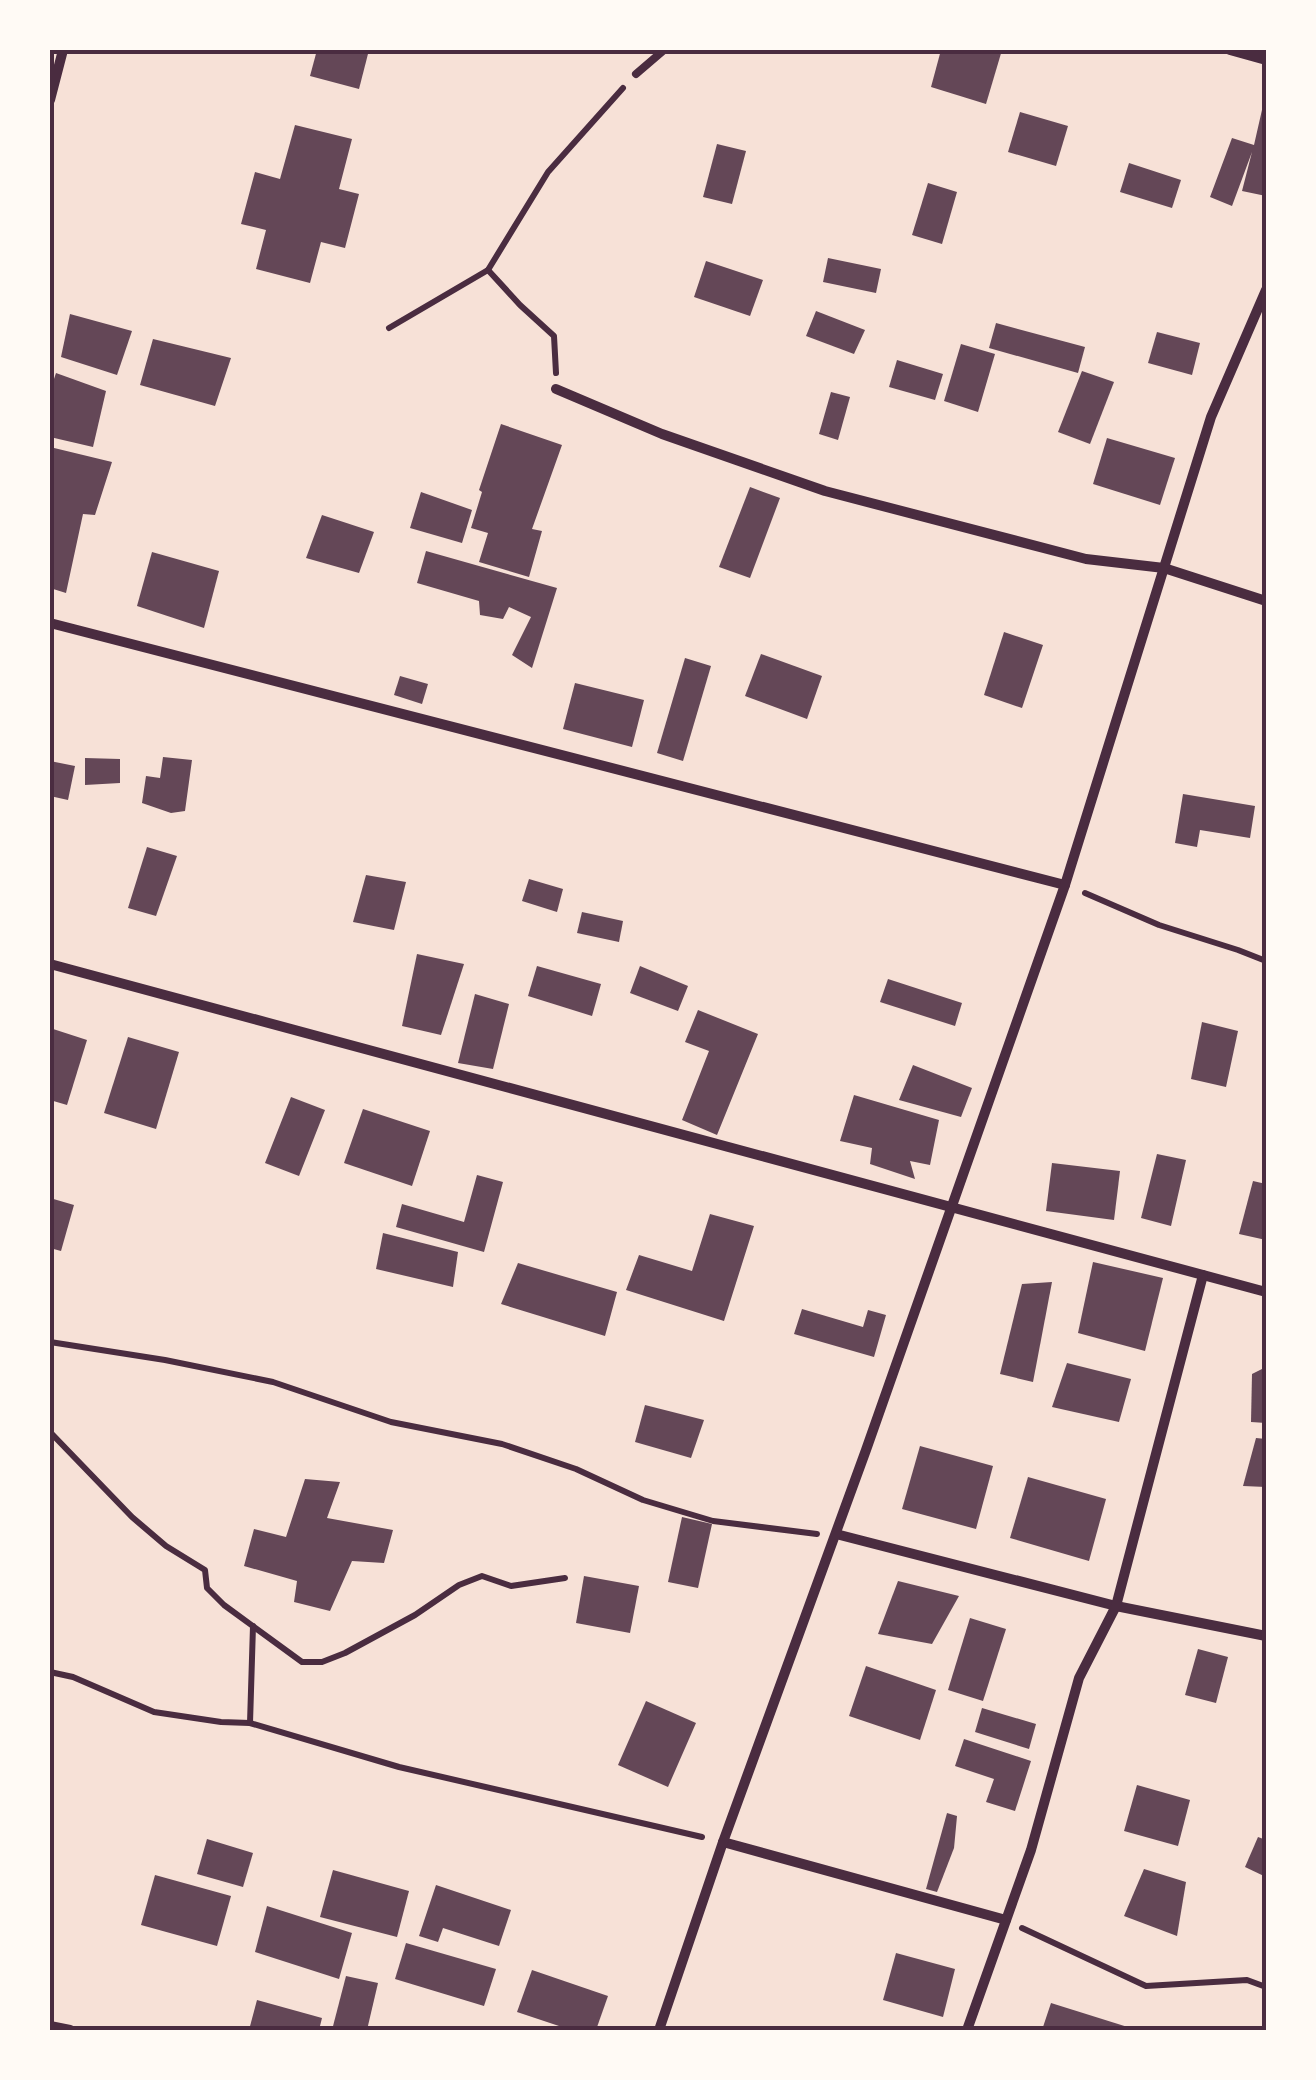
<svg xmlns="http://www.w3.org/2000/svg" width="1316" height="2080" font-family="'Varela Round',sans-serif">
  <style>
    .building { fill: #644757 }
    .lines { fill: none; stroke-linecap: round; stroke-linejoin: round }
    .path { stroke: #4a2c40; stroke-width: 6 }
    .service { stroke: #4a2c40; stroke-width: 8 }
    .minor { stroke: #4a2c40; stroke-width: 10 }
    .neatline { fill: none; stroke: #4a2c40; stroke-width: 4 }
  </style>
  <rect width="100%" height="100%" fill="#f7e1d7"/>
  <g class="building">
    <polygon points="317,50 369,50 359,89 310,76"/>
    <polygon points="941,50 1002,50 986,104 931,87"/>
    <polygon points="1264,101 1266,196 1242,191 1252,152 1232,206 1210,197 1232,138 1254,145"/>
    <polygon points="1020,112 1068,126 1056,166 1008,152"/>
    <polygon points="295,125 352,139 339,189 359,194 345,248 321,242 310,283 256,269 266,230 241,224 255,172 280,179"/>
    <polygon points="717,144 746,151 732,204 703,197"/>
    <polygon points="1129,163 1181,180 1172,208 1120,192"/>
    <polygon points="928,183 957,192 942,244 912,235"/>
    <polygon points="828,258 881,269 876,293 823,282"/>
    <polygon points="706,261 763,280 750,316 694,297"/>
    <polygon points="816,311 865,330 854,354 806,336"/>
    <polygon points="70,314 132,331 117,375 61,357"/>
    <polygon points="996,323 1085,347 1078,373 989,348"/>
    <polygon points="1157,332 1200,343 1192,375 1148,363"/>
    <polygon points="153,339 231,358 215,406 140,385"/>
    <polygon points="961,344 995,354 978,412 944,401"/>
    <polygon points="897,360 943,374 935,400 889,387"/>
    <polygon points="1082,371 1114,382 1090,444 1058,432"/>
    <polygon points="56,373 106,391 93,447 50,437 50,391"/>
    <polygon points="831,392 850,397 838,440 819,434"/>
    <polygon points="501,424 562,445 532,529 542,531 529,577 479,562 488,533 471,528 482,492 479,490"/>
    <polygon points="1107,438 1175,458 1160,505 1093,484"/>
    <polygon points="50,447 112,462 95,515 83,514 66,593 50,588"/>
    <polygon points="750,487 780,498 750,578 719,567"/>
    <polygon points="421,492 472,510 462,543 410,528"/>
    <polygon points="322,515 374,532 359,573 306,558"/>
    <polygon points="426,551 557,588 532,668 512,655 531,617 509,607 503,619 480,615 479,601 417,583"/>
    <polygon points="152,552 219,571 204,628 137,606"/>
    <polygon points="1004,632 1043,645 1022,708 984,695"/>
    <polygon points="761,654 822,676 807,719 745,696"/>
    <polygon points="685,658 711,666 683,761 657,753"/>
    <polygon points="400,676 428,684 422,704 394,695"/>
    <polygon points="575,683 644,700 632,747 563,729"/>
    <polygon points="163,757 192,760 185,811 171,813 142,803 146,776 160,778"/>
    <polygon points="85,758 120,759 120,783 85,785"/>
    <polygon points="50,761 75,766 68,800 50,796"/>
    <polygon points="1183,794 1255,806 1250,838 1200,830 1197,847 1175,843"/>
    <polygon points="147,847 177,856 156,916 128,908"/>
    <polygon points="366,875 406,882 394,930 353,922"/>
    <polygon points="529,879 563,889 557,912 522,901"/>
    <polygon points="582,912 623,921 619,942 577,933"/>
    <polygon points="417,954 464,964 441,1035 402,1026"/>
    <polygon points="537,966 601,984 592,1016 528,996"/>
    <polygon points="640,966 688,986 678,1011 630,993"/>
    <polygon points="888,979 962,1003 955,1026 880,1002"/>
    <polygon points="475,994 509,1004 493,1069 458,1063"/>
    <polygon points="698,1010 758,1034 717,1135 682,1120 709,1051 685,1042"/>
    <polygon points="1202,1022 1238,1031 1226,1087 1191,1079"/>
    <polygon points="50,1028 87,1040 67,1105 50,1100"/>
    <polygon points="128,1037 179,1052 156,1129 104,1113"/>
    <polygon points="913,1065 972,1088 961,1117 899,1100"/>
    <polygon points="854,1095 939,1120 930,1165 910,1161 915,1179 870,1164 872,1148 840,1141"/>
    <polygon points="291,1097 325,1110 299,1176 265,1163"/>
    <polygon points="363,1109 430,1131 412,1186 344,1163"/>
    <polygon points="1157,1154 1186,1160 1171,1226 1141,1218"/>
    <polygon points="1052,1163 1120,1171 1114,1220 1046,1211"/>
    <polygon points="477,1175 503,1182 484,1252 396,1227 402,1204 464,1222"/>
    <polygon points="1253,1181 1266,1184 1266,1240 1239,1234"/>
    <polygon points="50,1198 74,1205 61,1251 50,1248"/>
    <polygon points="710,1214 754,1226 724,1321 626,1290 639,1255 692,1271"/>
    <polygon points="383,1233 458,1252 453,1287 376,1269"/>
    <polygon points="1093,1262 1163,1278 1145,1351 1078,1333"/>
    <polygon points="518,1263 617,1292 605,1336 501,1304"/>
    <polygon points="1052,1282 1033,1382 1000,1374 1022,1284"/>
    <polygon points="802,1309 863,1327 868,1310 886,1315 874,1357 794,1334"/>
    <polygon points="1067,1363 1131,1379 1119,1422 1052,1407"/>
    <polygon points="1266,1367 1266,1423 1251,1422 1252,1374"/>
    <polygon points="645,1405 704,1420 691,1458 635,1442"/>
    <polygon points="1256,1438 1266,1439 1266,1487 1243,1486"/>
    <polygon points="920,1446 993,1466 976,1529 902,1509"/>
    <polygon points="1028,1477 1106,1499 1089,1561 1010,1538"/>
    <polygon points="305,1479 340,1482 327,1518 393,1530 384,1563 352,1561 330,1611 294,1602 297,1581 244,1566 254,1529 286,1537"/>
    <polygon points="682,1517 712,1524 698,1588 668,1582"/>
    <polygon points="584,1576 639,1586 630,1633 576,1623"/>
    <polygon points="898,1581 959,1596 932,1644 878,1634"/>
    <polygon points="970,1618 1006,1629 983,1701 948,1690"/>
    <polygon points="1198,1649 1228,1657 1216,1703 1185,1695"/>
    <polygon points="866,1666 936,1690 920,1740 849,1716"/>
    <polygon points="646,1701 696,1723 668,1787 618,1765"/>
    <polygon points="982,1708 1036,1724 1029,1749 975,1732"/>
    <polygon points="964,1739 1031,1761 1015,1811 986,1802 994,1779 955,1766"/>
    <polygon points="1137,1785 1190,1800 1178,1846 1124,1831"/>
    <polygon points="947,1813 957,1816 954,1848 937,1892 926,1889"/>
    <polygon points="1258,1837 1266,1840 1266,1877 1245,1867"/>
    <polygon points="207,1839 253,1853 243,1887 197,1874"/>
    <polygon points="1144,1869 1186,1882 1177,1936 1124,1916"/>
    <polygon points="333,1870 409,1891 397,1937 320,1917"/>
    <polygon points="155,1875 231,1896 217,1946 141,1925"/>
    <polygon points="436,1885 511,1910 499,1946 443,1928 438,1942 419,1936"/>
    <polygon points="267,1906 352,1933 339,1979 255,1952"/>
    <polygon points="406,1943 496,1969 484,2006 395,1979"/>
    <polygon points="896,1953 955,1969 943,2017 883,2000"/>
    <polygon points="532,1970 608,1996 596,2030 571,2030 517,2012"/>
    <polygon points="346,1976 378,1983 367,2030 332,2030"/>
    <polygon points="257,2000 322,2018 319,2030 249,2030"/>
    <polygon points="1051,2003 1134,2029 1134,2030 1042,2030"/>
  </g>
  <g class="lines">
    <g class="path">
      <polyline points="488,270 520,305 554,336 556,373"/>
      <polyline points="389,328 488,270 548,172 623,88"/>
      <polyline points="1085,893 1159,925 1238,950 1266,961"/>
      <polyline points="50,1342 165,1360 273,1382 391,1422 502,1444 576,1469 643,1500 713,1521 817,1534"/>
      <polyline points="50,1432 132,1517 166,1546 205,1570 207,1588 224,1605 302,1662 322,1662 345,1653 415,1615 459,1585 482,1576 511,1586 565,1578"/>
      <polyline points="50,1672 73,1677 154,1712 221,1722 250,1723 399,1767 702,1837"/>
      <polyline points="250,1723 253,1626"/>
      <polyline points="1022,1928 1146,1986 1247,1980 1266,1987"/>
    </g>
    <polyline class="service" points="636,74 664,50"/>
    <g class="minor">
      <polyline points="1230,50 1266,60"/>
      <polyline points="50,100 63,50"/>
      <polyline points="556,389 662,434 825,491 1086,559 1164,568 1266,601"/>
      <polyline points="50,623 1065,885"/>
      <polyline points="50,964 1266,1292"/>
      <polyline points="836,1534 1116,1606 1266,1636"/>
      <polyline points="723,1842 1006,1920"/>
      <polyline points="50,2026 70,2030"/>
      <polyline points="659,2030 723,1842 866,1450 1065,885 1211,417 1266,290"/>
      <polyline points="967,2030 1031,1850 1079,1678 1116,1606 1203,1275"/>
    </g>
  </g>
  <rect width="1316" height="2080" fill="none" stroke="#fffaf5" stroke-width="105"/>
  <rect x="52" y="52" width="1212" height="1976" class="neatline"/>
</svg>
